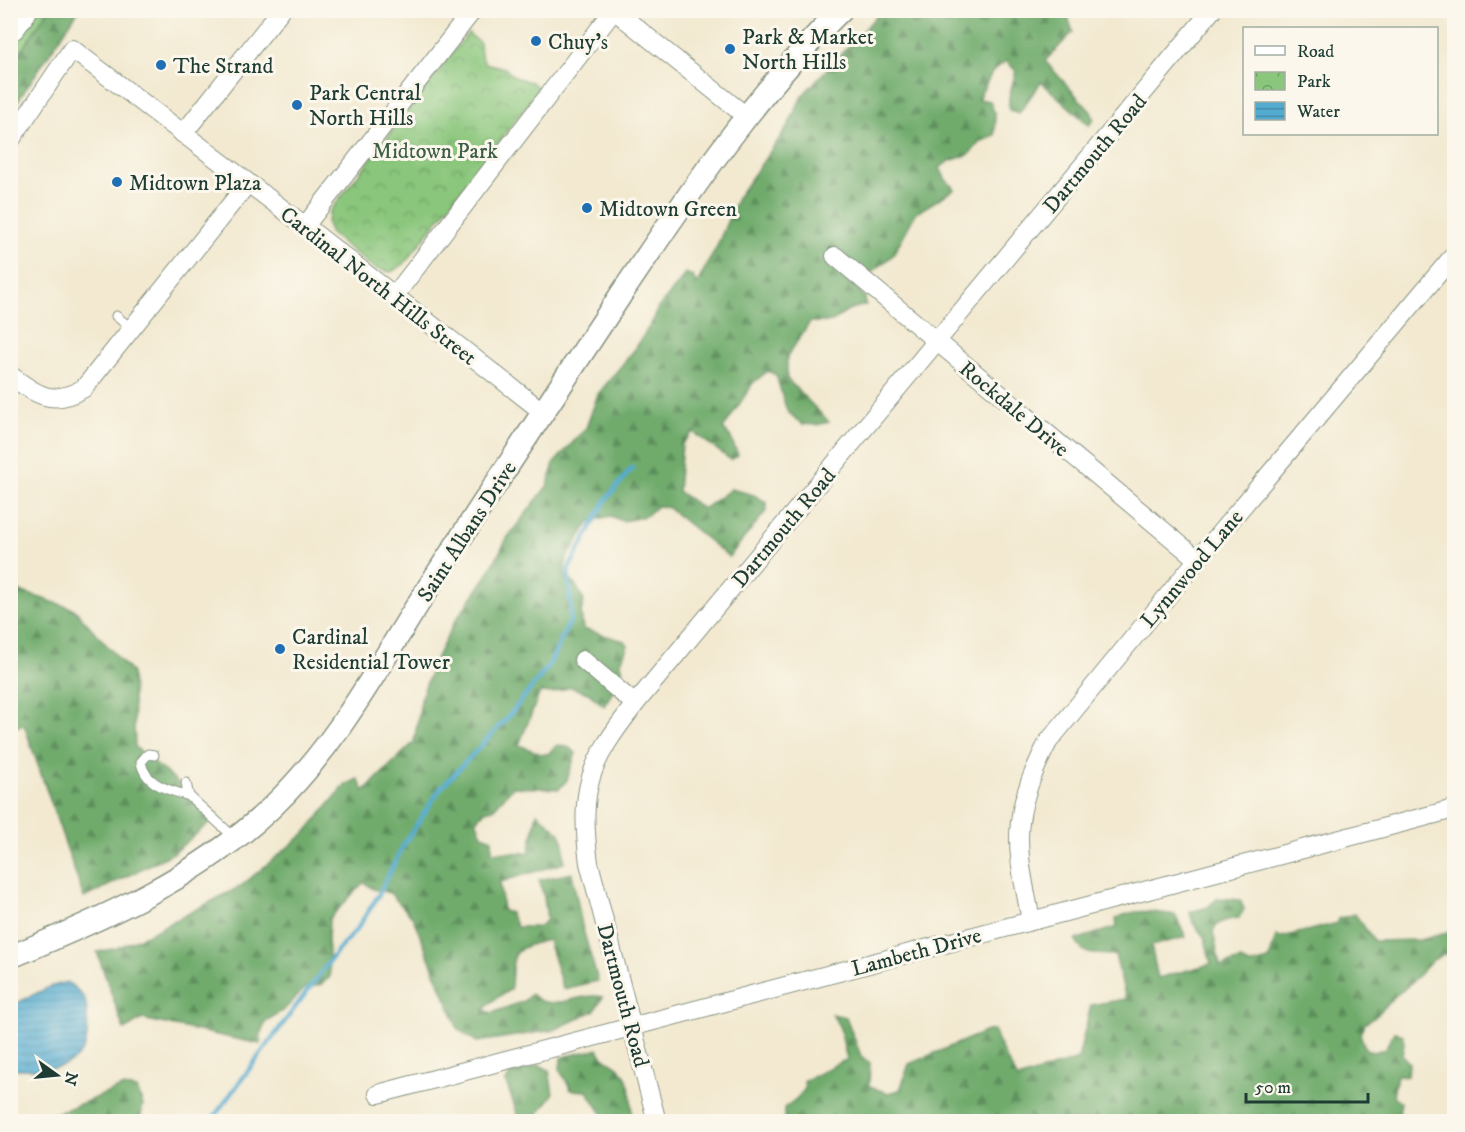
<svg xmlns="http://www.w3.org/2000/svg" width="1465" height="1132" font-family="'IM FELL DW Pica',serif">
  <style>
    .green { fill: #8ac67c; stroke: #548258; stroke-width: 1.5 }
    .forest { fill: url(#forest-firs); stroke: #477450; stroke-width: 1.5 }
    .park { fill: url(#park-crowns); stroke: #548258; stroke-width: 1.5 }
    .water { fill: url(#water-rules); stroke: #397482; stroke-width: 1.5 }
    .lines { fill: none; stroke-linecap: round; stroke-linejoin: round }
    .stream { stroke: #53abd0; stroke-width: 4.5 }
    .service-casing { stroke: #889382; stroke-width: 11 }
    .minor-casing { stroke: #889382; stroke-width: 20 }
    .tertiary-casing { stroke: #889382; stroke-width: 25 }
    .motorway-casing { stroke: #889382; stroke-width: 35 }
    .service { stroke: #fff; stroke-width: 9 }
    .minor { stroke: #fff; stroke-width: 18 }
    .tertiary { stroke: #fff; stroke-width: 22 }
    .motorway { stroke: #fff; stroke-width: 33 }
    .poi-dot { fill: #1f6fb2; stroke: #fbf7ec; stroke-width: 2 }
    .labels { text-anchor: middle; stroke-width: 6; stroke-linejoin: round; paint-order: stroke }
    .poi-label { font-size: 22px; fill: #1f3d34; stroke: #fbf7ec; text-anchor: start }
    .park-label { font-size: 22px; fill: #3a5f46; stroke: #fbf7ec }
    .street-label { font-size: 22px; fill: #1f3d34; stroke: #fbf7ec }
  </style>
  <defs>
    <pattern id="forest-firs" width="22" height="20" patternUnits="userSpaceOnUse" patternTransform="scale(1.5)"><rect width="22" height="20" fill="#6fab6c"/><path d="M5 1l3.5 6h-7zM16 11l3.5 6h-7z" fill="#5b8c5a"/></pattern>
    <pattern id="park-crowns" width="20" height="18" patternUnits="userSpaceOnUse" patternTransform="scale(1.5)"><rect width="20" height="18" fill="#8ac67c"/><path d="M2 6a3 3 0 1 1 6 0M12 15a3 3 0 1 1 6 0" fill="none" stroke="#70a266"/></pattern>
    <pattern id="water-rules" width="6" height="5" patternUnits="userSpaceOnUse" patternTransform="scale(1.5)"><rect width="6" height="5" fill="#53abd0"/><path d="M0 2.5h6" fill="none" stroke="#448caa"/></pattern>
  </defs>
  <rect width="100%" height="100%" fill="#fbf7ec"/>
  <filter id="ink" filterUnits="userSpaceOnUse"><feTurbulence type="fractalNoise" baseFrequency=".0167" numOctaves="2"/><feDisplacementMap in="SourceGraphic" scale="12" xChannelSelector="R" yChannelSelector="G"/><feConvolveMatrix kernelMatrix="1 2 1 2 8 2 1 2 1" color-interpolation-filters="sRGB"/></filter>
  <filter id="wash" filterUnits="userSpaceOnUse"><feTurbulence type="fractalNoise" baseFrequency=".008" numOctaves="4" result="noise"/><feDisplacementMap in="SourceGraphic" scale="24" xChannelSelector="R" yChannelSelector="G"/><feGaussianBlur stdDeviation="1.35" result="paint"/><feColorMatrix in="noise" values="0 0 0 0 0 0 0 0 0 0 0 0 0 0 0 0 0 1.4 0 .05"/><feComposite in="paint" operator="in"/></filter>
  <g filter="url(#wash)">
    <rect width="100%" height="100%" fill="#f2e9d0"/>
    <polygon class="green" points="32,11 48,11 11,66 11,42"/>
    <g class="forest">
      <path d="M882,10l184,1 7,21 -28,29 46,51 3,8 -5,5 -48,-43 -22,31 -10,-3v-13l7,-26 -10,-10 -13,10 -15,28 12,2 5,14v20l-13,6 -14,14 -19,6 -9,7 6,12 9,9 -39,24 -23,42 -25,21 -39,-18 36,39 1,8 -15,4 -20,13h-21l-23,35v22l42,43 -13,3 -14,-1 -15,-13 -11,-36 -8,-4 -15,12 -30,46 7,7 8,19 -7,5 -38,-28 -11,12 -4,47 25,18 28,-20 23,6 12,7 1,8 -38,47 -62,-50 -10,-1 -10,9 -13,4 -12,2 -11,-5 -21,5 -23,36 -3,15 14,17 6,12 -3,11 2,17 41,12 4,4 -7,17 2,13 -19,31 -16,-13 -18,-6 -17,6 -13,-1 -21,53 22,9h7l9,-9 11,2 8,6 -9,27 -8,9 -46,-2 -20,22 -8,2 -9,9 6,15 10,4v13l37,1 8,-40 22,19 5,11v20l-64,19 3,29 7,2 7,14h21l9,-7 -3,-23 -5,-17 33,-7 10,53 16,55 -35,8 -15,-49c-38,9 -35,12 -37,49l-19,12 -8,9 8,3 32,-12 7,-7c21,21 47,-3 72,3l-9,14 -40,19 -77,12 -19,-13 -45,-111 -23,-25 -17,-4 -9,-7 -35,37 -1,21 2,37 -10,8 -15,3 -20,21 -19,12 -5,13 -1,10 -118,-25 -18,11 -27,-78 20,-4 34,-15 90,-47 64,-53 40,-48 13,-6 6,12 50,-49 8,-47 12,-32 20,-40 32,-46 22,-40 40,-52 6,-22 32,-35 12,-34 37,-45 19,-30 4,-11 21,-25 6,-10 8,3 3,9 21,-39 20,-48 50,-70 15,-32z"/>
      <polygon points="48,11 78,11 11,111 11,66"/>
      <polygon points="10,588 74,609 132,673 135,747 218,816 173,853 84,898 24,725 11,728"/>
      <path d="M1218,898l22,2 4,9 -5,9c-10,2 -21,2 -26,13l7,35 21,-6 8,5 20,-5 7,-24 6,1 56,-14 1,-5 16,-4 19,27 46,-1 34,-9v22l-10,1 -11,6 -25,26 -14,11 -19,20 -11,7 -4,10 6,16 7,2 12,-3 9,-17 9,3 1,8 -2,12 7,8 -1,13 -11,-1 -4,21 8,6 -2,12 33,7 -643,1 -5,-3v-11l12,-9 9,-10 -1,-8c15,-6 28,-17 43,-21l-7,-32 -8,-14 14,3 15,39 9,7 -1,23 18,7 13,-3 9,-26 78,-33 7,-1 9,23 15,26 60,-20 13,-54 35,-6 -11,-44c-19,-2 -30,4 -40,-15l42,-13 -1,-8c17,-12 39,-7 59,-4l11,22 -35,9 7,32 53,-14 -6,-26 -12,-15 -3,-11 18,-5z"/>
      <path d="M598,1049c6,12 11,11 20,18 14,11 13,34 14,50l-7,4h-18l-20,-30 -16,-1 -11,-20 1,-13z"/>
      <polygon points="539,1065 549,1070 553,1094 539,1113 538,1121 520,1121 506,1082 510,1074"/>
      <path d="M122,1087l15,2 6,16 -3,16h-129v-8c2,1 5,4 8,5 22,6 81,-23 103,-31z"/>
    </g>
    <polygon class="park" points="468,33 480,43 481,55 485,63 505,68 514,77 531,82 540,89 404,264 391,272 374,268 331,234 327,223 330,211"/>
    <path class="water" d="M67,982c7,5 13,9 17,16 3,5 3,12 3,18 2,20 0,39 -20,48 -17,7 -39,5 -56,5v-63l38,-19z"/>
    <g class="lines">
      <polyline class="stream" points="210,1122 337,951 357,929 378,896 404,844 440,789 508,717 548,667 570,621 571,607 568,570 606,500 632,468"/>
    </g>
  </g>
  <g filter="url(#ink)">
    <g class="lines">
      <g class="service-casing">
        <g id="service">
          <polyline points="116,316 132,329"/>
          <path d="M154,755l-6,-1 -7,8c4,23 28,28 48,34"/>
          <polyline points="186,783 189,796 235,838"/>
        </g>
      </g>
      <g class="minor-casing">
        <g id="minor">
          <polyline points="614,10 747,117"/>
          <polyline points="183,134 281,10"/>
          <polyline points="10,141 72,49 305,226 543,412"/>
          <polyline points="305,226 473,10"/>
          <polyline points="835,256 1197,559"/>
          <polyline points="395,295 614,10"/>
          <path d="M10,375c26,20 43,32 74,13l164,-205"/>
          <polyline points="583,660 635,704"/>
          <path d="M1031,920c-6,-32 -15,-66 -11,-98 3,-28 16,-56 28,-80l145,-177 261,-310"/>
          <polyline points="378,1094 1454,809"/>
          <path d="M657,1122l-68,-259c-10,-76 0,-100 46,-159l577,-694"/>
        </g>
      </g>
      <g class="tertiary-casing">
        <path id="tertiary" d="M10,957c93,-39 188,-79 262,-150 68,-65 110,-148 160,-225 62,-96 125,-191 188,-286 67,-100 135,-202 221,-286"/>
      </g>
      <g class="motorway-casing">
        <polyline id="motorway" points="10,24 20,10"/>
      </g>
      <use href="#service" class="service"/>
      <use href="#minor" class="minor"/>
      <use href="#tertiary" class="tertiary"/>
      <use href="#motorway" class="motorway"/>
    </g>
  </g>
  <g class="poi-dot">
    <circle cx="536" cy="41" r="6"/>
    <circle cx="730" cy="49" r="6"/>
    <circle cx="161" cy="65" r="6"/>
    <circle cx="297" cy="105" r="6"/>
    <circle cx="117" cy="182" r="6"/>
    <circle cx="587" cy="208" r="6"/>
    <circle cx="280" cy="649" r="6"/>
  </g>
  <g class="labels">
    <g class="poi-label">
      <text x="742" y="44">Park &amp; Market<tspan x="742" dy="25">North Hills</tspan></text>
      <text x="548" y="49">Chuy's</text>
      <text x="173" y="73">The Strand</text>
      <text x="309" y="100">Park Central<tspan x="309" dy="25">North Hills</tspan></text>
      <text x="129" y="190">Midtown Plaza</text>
      <text x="599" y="216">Midtown Green</text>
      <text x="292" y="644">Cardinal<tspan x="292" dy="25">Residential Tower</tspan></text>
    </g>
    <g class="park-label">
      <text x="435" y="158">Midtown Park</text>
    </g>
    <g class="street-label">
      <text transform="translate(1094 153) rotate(-50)" y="8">Dartmouth Road</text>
      <text transform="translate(379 285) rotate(38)" y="8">Cardinal North Hills Street</text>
      <text transform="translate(1015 408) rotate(40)" y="8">Rockdale Drive</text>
      <text transform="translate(783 527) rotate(-50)" y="8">Dartmouth Road</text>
      <text transform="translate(466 531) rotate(-57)" y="8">Saint Albans Drive</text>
      <text transform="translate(1191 568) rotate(-50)" y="8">Lynnwood Lane</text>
      <text transform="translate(916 951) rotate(-15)" y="8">Lambeth Drive</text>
      <text transform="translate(624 995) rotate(75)" y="8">Dartmouth Road</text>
    </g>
  </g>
  <rect width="1465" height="1132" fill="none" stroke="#fbf7ec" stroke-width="36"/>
  <rect x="1243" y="27" width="195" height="108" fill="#fbf7ec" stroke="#a3ada2" stroke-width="1.5"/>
  <rect x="1255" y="46" width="30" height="9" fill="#ffffff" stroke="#a3ada2" stroke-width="1.5"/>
  <text x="1297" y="57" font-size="18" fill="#1f3d34">Road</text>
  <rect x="1255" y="72" width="30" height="18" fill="url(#park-crowns)" stroke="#a3ada2" stroke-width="1.5"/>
  <text x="1297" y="87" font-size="18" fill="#1f3d34">Park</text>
  <rect x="1255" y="102" width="30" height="18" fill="url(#water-rules)" stroke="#a3ada2" stroke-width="1.5"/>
  <text x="1297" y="117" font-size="18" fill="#1f3d34">Water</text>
  <g transform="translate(57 1075) rotate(105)" stroke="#fbf7ec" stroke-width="4.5" paint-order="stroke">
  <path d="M0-4.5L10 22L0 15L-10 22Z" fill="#1f3d34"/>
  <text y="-9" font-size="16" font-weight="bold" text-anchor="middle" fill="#1f3d34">N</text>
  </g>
  <path d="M1246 1093v9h122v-9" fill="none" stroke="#1f3d34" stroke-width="3"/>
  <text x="1255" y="1093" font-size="18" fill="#1f3d34" stroke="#fbf7ec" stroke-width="4.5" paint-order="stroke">50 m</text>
</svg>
